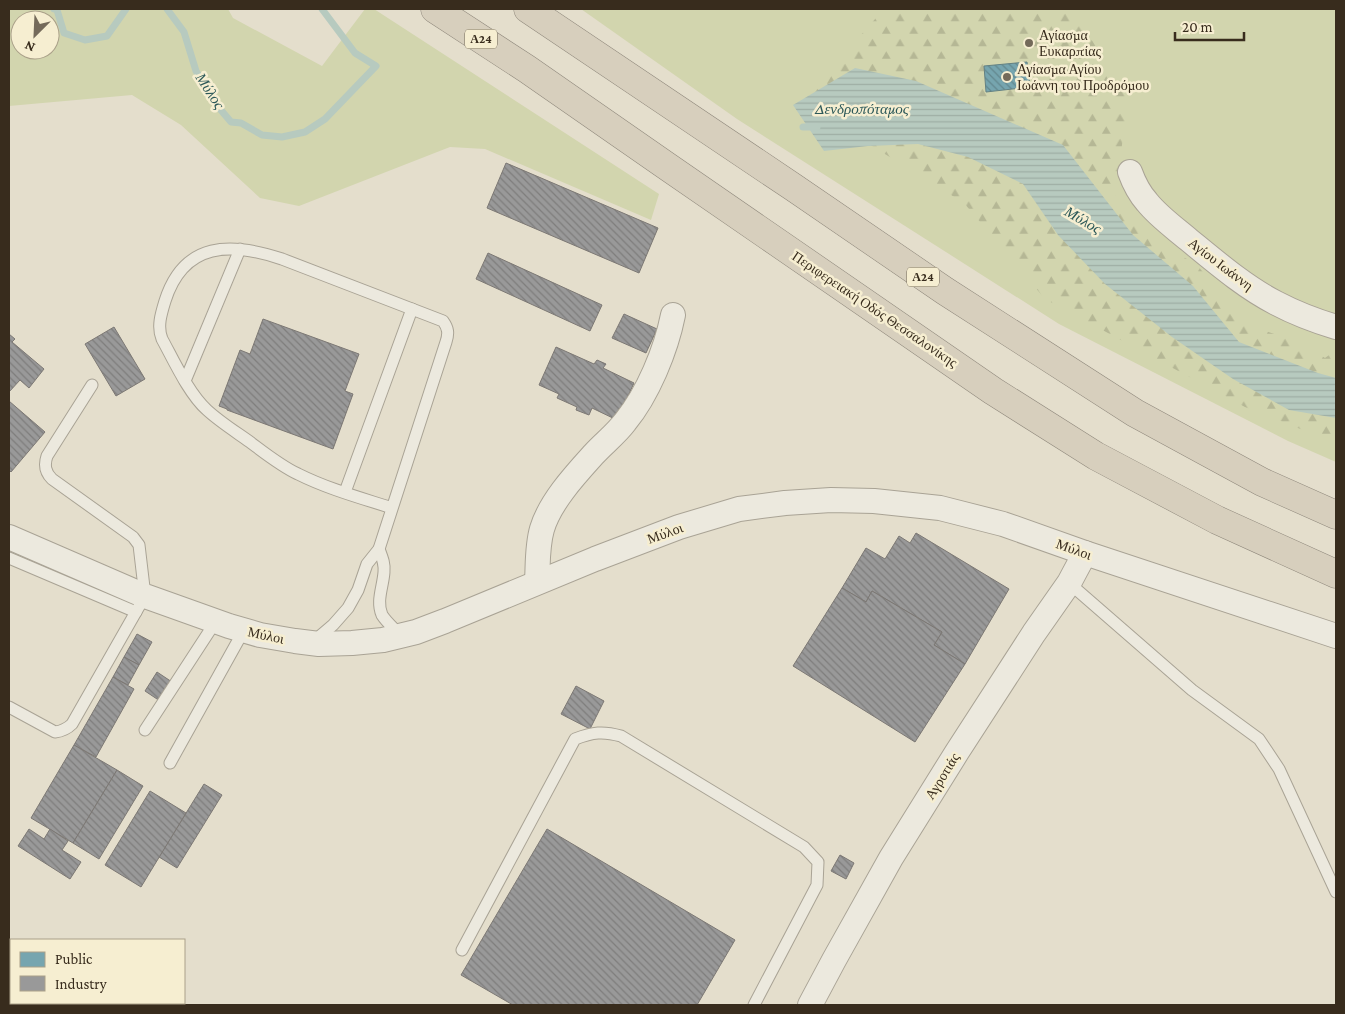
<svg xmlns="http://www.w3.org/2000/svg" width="1345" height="1014" font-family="'Crimson Pro',serif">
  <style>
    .grass { fill: #d2d5ae; fill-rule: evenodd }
    .forest { fill: url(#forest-firs) }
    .water { fill: url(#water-rules) }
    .public { fill: url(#public-back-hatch); stroke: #638183 }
    .industry { fill: url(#industry-back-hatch); stroke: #7c7874 }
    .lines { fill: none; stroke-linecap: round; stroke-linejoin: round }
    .stream { stroke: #b7cabf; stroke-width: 7 }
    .lane-casing { stroke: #a9a395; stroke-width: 13 }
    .street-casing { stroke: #a9a395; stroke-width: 26 }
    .highway-casing { stroke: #8f887c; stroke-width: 29 }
    .lane { stroke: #ece9de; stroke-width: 11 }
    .street { stroke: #ece9de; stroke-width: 24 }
    .highway { stroke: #d7cfbd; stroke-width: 28 }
    .poi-dot { fill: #746a5a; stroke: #f6eed1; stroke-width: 2 }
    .labels { text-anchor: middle; stroke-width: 5; stroke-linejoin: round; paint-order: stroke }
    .shield { fill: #f6eed1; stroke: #716653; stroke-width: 1 }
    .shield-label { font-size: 12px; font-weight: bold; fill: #382c1d }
    .poi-label { font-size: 14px; fill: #382c1d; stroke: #f6eed1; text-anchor: start }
    .street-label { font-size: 14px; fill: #382c1d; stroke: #f6eed1 }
    .water-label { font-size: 15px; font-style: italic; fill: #2c5858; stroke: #f6eed1 }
  </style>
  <defs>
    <pattern id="forest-firs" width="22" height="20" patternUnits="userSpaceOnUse" patternTransform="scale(1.25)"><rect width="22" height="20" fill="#d2d5ae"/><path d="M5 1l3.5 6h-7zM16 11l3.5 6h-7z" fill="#b5b795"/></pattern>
    <pattern id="water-rules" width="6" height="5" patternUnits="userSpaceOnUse" patternTransform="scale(1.25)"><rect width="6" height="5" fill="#b7cabf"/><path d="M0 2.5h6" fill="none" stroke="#9eaea4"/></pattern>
    <pattern id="public-back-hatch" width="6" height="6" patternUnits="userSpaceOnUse" patternTransform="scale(1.25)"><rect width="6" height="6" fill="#76a5af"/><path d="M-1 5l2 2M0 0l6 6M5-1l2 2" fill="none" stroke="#62878e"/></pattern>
    <pattern id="industry-back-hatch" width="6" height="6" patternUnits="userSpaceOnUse" patternTransform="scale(1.25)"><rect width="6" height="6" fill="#999"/><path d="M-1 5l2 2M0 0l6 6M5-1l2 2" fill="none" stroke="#7e7d7c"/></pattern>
  </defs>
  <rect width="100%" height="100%" fill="#e4decc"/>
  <g class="grass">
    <path d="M9,9h219l5,9 89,48 43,-57h9l285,185 -8,26 -166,-71 -35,-2 -151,59 -39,-8 -79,-73 -49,-30 -123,11zM20,20h30v30h-30z"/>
    <polygon points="581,9 1336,9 1336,462 1288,441 1059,324 737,119"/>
  </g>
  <polygon class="forest" points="884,9 1073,9 1128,100 1115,197 1147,226 1173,252 1195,263 1209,279 1220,301 1235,320 1277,335 1294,338 1325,358 1336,350 1336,443 1245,407 1045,299 964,203 801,102"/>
  <polygon class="water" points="855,68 916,81 1063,145 1133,235 1193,286 1239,342 1318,373 1336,378 1336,418 1289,410 1233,379 1172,337 1105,284 1058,235 1023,184 968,157 918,144 868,146 824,151 793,105"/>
  <polygon class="public" points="1027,62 1030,87 986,92 984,66"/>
  <g class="industry">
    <polygon points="506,163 658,228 639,273 487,208"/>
    <polygon points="488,253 602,305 590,331 476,279"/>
    <polygon points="624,314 657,329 646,353 612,338"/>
    <polygon points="263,319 359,354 345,391 353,394 333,449 227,410 227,409 219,406 240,350 250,354"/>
    <polygon points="114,327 145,379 116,396 85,344"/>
    <polygon points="9,334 15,339 12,342 44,369 29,388 20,380 9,392"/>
    <polygon points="556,347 594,364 597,360 606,364 603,368 634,383 617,420 592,408 589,415 576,410 577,407 557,398 559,394 539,385"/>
    <polygon points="9,401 45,432 11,472 9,470"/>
    <polygon points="916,533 1009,589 965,664 934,645 942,632 872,591 866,602 842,588 866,548 885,559 899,536 910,543"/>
    <polygon points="842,588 866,602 872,591 942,632 934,645 965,664 915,742 793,666"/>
    <polygon points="137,634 152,642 139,665 124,657"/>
    <polygon points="124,657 139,665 128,685 113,677"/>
    <polygon points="157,672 172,682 160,701 145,691"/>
    <polygon points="113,677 134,689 96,757 74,745"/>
    <polygon points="576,686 604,701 590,729 561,714"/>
    <polygon points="74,745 117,770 73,843 31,818"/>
    <polygon points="117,770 143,786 99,859 73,843"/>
    <polygon points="204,784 222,795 177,868 159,857"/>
    <polygon points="150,791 186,813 141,887 105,865"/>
    <polygon points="29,829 44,839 50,829 68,841 62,850 81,862 70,879 18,846"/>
    <polygon points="547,829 735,940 697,1005 513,1005 461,975"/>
    <polygon points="840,855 854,863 846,879 831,871"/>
  </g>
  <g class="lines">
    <g class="stream">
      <polyline points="54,9 57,10 64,33 85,40 107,36 126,9"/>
      <polyline points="167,9 184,32 196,71 215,103 231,122 241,123 262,135 282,137 305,132 325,119 376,66 355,53 322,9"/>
      <polyline points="803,127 817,127"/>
    </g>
    <g class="lane-casing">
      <g id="lane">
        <polyline points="185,381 240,249"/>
        <polyline points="345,492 412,309"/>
        <path d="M379,549c3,8 6,15 5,23 -1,15 -8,29 -2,43 5,8 13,14 19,21"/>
        <polyline points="9,558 136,612"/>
        <polyline points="1069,583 1192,690 1259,739 1279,769 1336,892"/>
        <path d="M313,642l20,-17 15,-17 10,-18 9,-26 12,-15 67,-207c3,-9 2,-14 -3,-21l-161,-62c-51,-17 -98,-18 -117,42 -4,13 -8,26 -3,38 12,22 27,55 45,71 13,12 29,22 43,32 16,12 31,24 48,32 30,15 63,24 94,34"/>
        <path d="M9,707l46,25c8,-1 12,-3 17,-8l73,-128 -6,-51 -6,-8 -81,-58c-7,-7 -8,-14 -5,-23l45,-71"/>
        <polyline points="145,730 216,621"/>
        <polyline points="170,763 244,630"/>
        <path d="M462,950l113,-211c18,-7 28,-8 46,-3l183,111 14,15 -1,23 -63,120"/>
      </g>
    </g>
    <g class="street-casing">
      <g id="street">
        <path d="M1130,172c4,11 9,21 17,30 12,15 28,26 42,38 28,23 56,47 87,63 19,10 40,18 60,24"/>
        <polyline points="9,537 145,596 229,626 260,635 295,641 319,644 352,643 383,640 416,632 445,621 595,559 679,527 739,509 785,503 831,500 874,501 940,508 1003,524 1085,553 1336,636"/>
        <path d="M537,582c1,-18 0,-36 5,-53 8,-27 33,-54 52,-75 10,-11 22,-20 31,-32 23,-28 41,-72 48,-107"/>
        <polyline points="810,1005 834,960 891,858 957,752 1034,633 1069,583 1085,553"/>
      </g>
    </g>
    <g class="highway-casing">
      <g id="highway">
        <polyline points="435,9 527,69 668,167 993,391 1096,456 1217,520 1336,574"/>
        <polyline points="528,9 793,187 945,291 1135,413 1262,482 1336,515"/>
      </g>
    </g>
    <use href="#lane" class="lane"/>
    <use href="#street" class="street"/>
    <use href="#highway" class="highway"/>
  </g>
  <g class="poi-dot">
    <circle cx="1029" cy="43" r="5"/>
    <circle cx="1007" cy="77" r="5"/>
  </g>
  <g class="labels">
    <g class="shield">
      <rect x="465" y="29.5" width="32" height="19" rx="4"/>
      <rect x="907" y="267.5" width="32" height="19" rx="4"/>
    </g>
    <g class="shield-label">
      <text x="481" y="43">Α24</text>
      <text x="923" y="281">Α24</text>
    </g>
    <g class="poi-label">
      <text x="1039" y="40">Αγίασμα<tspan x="1039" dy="16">Ευκαρπίας</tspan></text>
      <text x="1017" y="74">Αγίασμα Αγίου<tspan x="1017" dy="16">Ιωάννη του Προδρόμου</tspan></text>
    </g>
    <g class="street-label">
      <text transform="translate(1221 264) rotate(37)" y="5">Αγίου Ιωάννη</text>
      <text transform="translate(875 309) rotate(34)" y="5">Περιφερειακή Οδός Θεσσαλονίκης</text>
      <text transform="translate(665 533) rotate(-20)" y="5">Μύλοι</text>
      <text transform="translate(1074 549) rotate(20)" y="5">Μύλοι</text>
      <text transform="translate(266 635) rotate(12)" y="5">Μύλοι</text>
      <text transform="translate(942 776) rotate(-58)" y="5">Αγροτιάς</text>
    </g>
    <g class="water-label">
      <text transform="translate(210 91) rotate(57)" y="5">Μύλος</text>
      <text x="862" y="114">Δενδροπόταμος</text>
      <text transform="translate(1083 220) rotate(30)" y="5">Μύλος</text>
    </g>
  </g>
  <rect width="1345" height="1014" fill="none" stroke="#382c1d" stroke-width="20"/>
  <rect x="10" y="939" width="175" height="65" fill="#f6eed1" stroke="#aaa089"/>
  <rect x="20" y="952" width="25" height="15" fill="#76a5af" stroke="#aaa089"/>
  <text x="55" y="964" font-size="15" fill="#382c1d">Public</text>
  <rect x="20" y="976" width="25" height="15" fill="#999999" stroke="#aaa089"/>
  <text x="55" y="989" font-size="15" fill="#382c1d">Industry</text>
  <g transform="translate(35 35) rotate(204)"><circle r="24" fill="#f6eed1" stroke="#aaa089"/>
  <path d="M0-4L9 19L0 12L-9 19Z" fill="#746a5a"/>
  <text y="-8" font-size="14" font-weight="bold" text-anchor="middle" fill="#382c1d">N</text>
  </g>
  <path d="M1175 32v8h69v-8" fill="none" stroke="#382c1d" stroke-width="2.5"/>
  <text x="1182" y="32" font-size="15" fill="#382c1d" stroke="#f6eed1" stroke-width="4" paint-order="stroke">20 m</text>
</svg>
